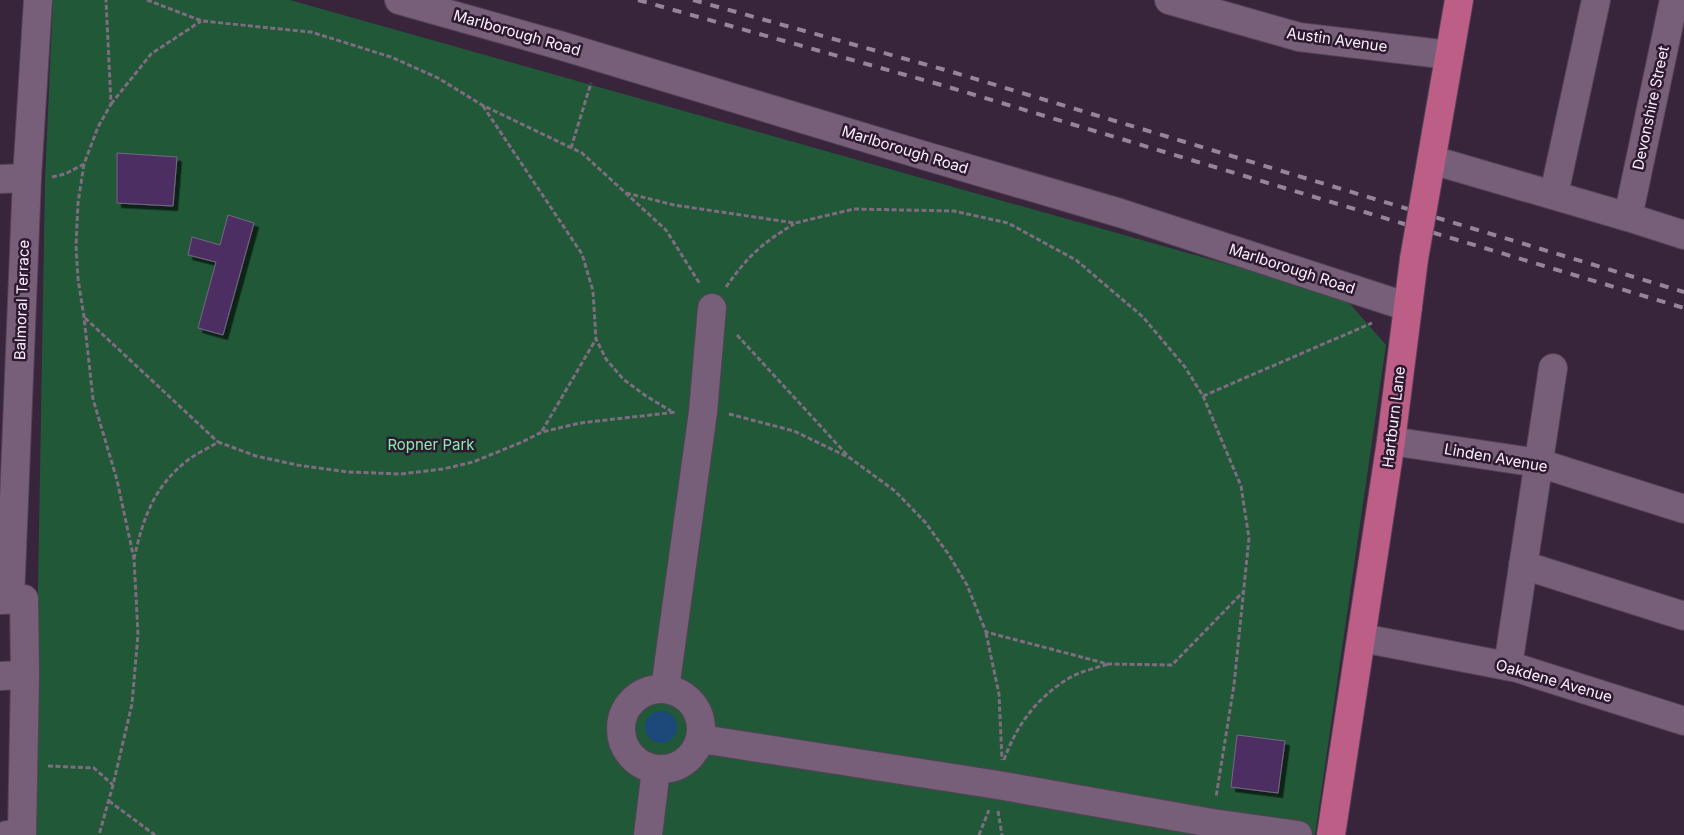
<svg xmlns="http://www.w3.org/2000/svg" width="1684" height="835" font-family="Inter,sans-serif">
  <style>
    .green { fill: #205838 }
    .water { fill: #1d487a }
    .building { fill: #4e2d64; stroke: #776684; filter: url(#shadow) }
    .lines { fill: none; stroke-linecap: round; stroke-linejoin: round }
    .minor-casing { stroke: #544256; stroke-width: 30 }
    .major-casing { stroke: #544256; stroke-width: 30 }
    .path { stroke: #7e6c80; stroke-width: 3; stroke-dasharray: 5 2.5; stroke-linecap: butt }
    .minor { stroke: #775f79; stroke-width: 28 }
    .major { stroke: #bc5e86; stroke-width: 28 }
    .rail { stroke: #968598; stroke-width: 4; stroke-dasharray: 9 9; stroke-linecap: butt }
    .major-bridge-casing { stroke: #544256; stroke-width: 30; stroke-linecap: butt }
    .major-bridge { stroke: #bc5e86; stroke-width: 28 }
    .labels { text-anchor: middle; stroke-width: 5; stroke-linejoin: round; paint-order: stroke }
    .street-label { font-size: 15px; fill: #fceffe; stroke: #2e1a30 }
    .park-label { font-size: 15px; fill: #89ebae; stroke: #2e1a30 }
  </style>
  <defs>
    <filter id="shadow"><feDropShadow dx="4.5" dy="4.5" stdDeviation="0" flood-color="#0009"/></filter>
  </defs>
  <rect width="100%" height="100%" fill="#38243b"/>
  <polygon class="green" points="53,0 290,0 1344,297 1386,345 1315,835 30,835 35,766 45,179"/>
  <circle class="water" cx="661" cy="727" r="16"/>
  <g class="building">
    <polygon points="117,153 177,157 173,206 117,203"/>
    <polygon points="228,215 254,223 223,335 198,328 216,262 188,255 192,237 220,245"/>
    <polygon points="1237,735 1285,741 1278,793 1231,787"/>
  </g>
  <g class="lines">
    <g class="minor-casing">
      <g id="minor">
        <polyline points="399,0 562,46 919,154 1120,213 1408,307"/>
        <polyline points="1169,0 1299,37 1449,55"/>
        <polyline points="1446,164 1628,217 1684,235"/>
        <polyline points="0,179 27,178"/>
        <polyline points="1554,194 1596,0"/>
        <polyline points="1628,217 1674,0"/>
        <polyline points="1391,441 1539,463 1684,509"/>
        <polyline points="1523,565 1684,616"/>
        <polyline points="10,599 27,178 38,0"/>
        <polyline points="0,600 24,599 25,675 22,834 7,835"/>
        <polyline points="1362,638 1517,668 1684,721"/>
        <polyline points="1508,666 1553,368"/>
        <polyline points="0,676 25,675"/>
        <circle cx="661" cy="729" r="40"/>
        <polyline points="665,689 703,412 712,308"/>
        <polyline points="701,739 998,785 1212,823 1298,835"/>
        <polyline points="648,835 656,769"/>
      </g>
    </g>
    <g class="major-casing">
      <g id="major">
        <polyline points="1428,179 1459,0"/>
        <polyline points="1331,835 1391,441 1414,259"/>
      </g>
    </g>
    <g class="path">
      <polyline points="147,0 202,21 311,32 391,57 438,78 482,105 582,153 666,230 700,284"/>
      <polyline points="111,104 151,54 201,21"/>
      <polyline points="483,106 582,254 593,291 596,339 606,359 623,379 646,396 671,411"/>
      <polyline points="571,148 591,83"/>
      <polyline points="84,164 78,203 76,246 78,279 84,317 93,399 117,480 134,559 138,634 132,704 113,785 99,835"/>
      <polyline points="52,177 65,174 84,164 98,127 111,104 106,0"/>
      <polyline points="626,193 674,205 795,223 854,209 954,211 1008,223 1076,260 1143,317 1185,367 1203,396 1241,486 1249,538 1234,685 1216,797"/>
      <path d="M726,287c21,-30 36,-44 68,-63"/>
      <polyline points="85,318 218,442"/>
      <polyline points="737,335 848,456"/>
      <polyline points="1203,396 1372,323"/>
      <polyline points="729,414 794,431 850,458 895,491 925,522 949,555 967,585 986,632 1108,664 1172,665 1244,591"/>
      <polyline points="542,431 596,339"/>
      <path d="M134,559c9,-41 20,-73 54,-99 9,-7 21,-12 30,-18l38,14 41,9 51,7 53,2 42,-5 30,-7 49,-20 20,-10 38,-9 97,-11"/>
      <polyline points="986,633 999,694 1002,760"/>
      <path d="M1004,760c13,-36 33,-63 67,-83 11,-6 25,-9 37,-13"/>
      <polyline points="48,766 94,768 113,785"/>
      <polyline points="109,801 155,835"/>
      <polyline points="998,811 1002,835"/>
      <polyline points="979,835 989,810"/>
    </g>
    <use href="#minor" class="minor"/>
    <use href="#major" class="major"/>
    <g class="rail">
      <polyline points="638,0 945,86 1684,308"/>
      <polyline points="693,0 949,71 1684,292"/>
    </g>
    <g class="major-bridge-casing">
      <polyline id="major-bridge" points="1414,259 1428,179"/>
    </g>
    <use href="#major-bridge" class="major-bridge"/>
  </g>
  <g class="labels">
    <g class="street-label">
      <text transform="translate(517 33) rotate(16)" y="5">Marlborough Road</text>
      <text transform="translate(1337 40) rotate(8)" y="5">Austin Avenue</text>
      <text transform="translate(1651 108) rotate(-78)" y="5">Devonshire Street</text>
      <text transform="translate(905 150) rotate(17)" y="5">Marlborough Road</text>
      <text transform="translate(1292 269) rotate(18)" y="5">Marlborough Road</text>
      <text transform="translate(22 300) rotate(-88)" y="5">Balmoral Terrace</text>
      <text transform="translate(1394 417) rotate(-83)" y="5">Hartburn Lane</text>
      <text transform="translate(1496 458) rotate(10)" y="5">Linden Avenue</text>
      <text transform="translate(1554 681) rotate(16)" y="5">Oakdene Avenue</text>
    </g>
    <g class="park-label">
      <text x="431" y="450">Ropner Park</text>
    </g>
  </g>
</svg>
